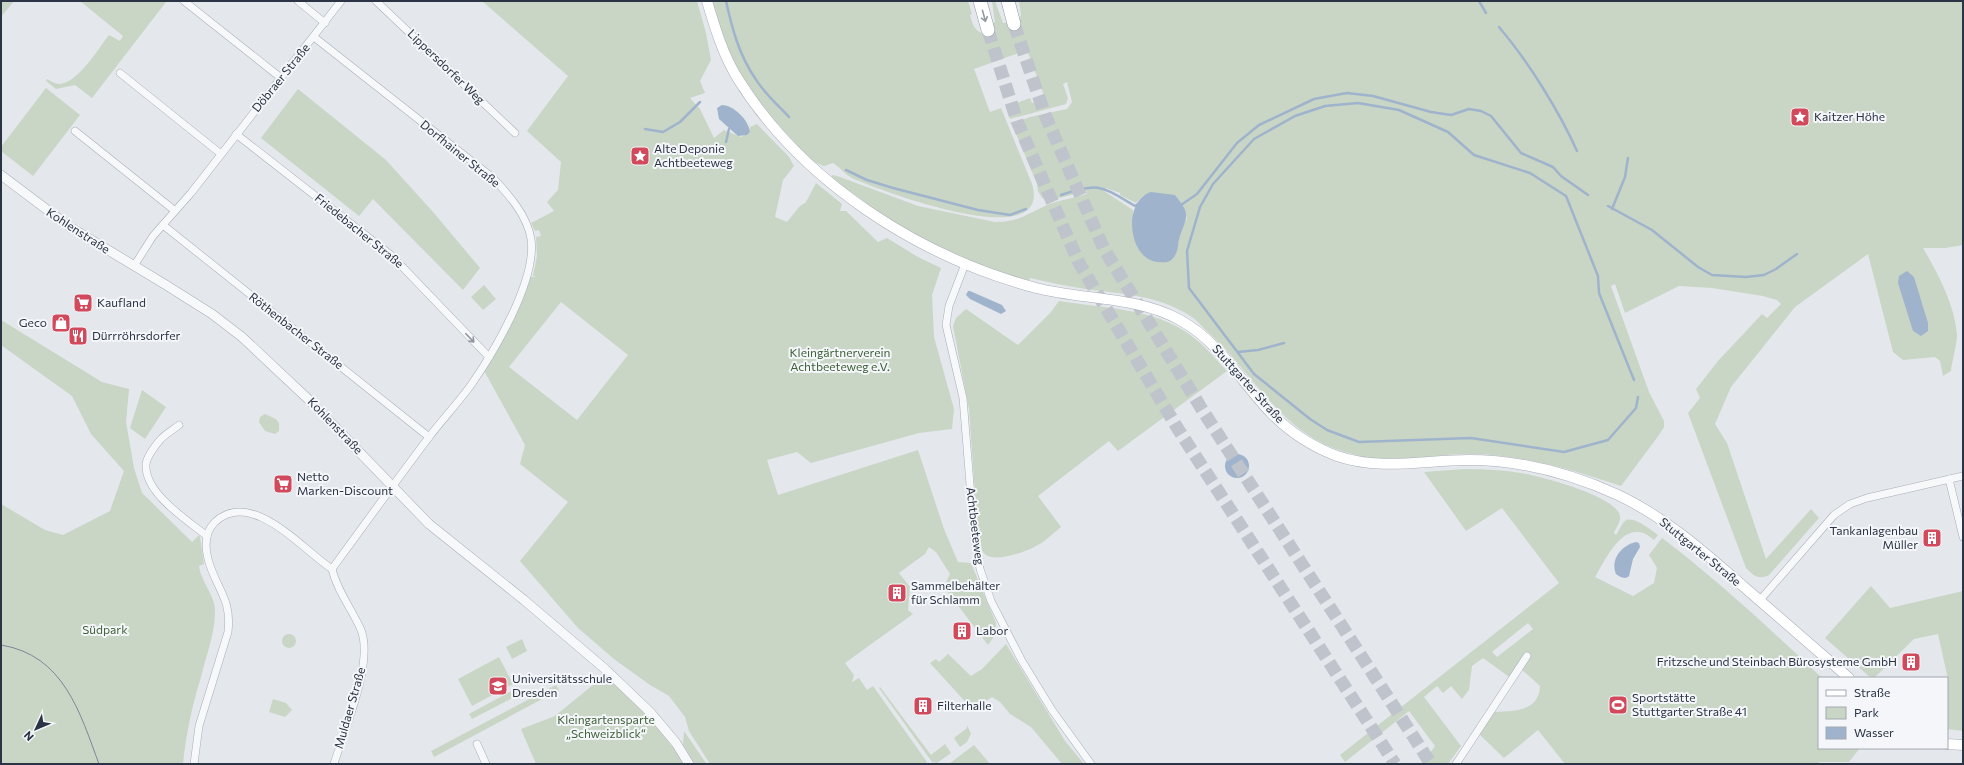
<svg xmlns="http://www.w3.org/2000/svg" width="1964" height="765" font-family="Commissioner,sans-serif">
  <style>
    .green { fill: #c9d6c5; fill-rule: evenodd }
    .water { fill: #9fb4cc }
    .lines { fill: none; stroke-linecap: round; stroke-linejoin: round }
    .stream { stroke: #9fb4cc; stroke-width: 2.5 }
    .motorway-tunnel { stroke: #bfc3cb; stroke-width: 13; stroke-dasharray: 13 6; stroke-linecap: butt }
    .minor-casing { stroke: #a9aeb7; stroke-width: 8 }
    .tertiary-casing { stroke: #a9aeb7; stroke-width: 10 }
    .secondary-casing { stroke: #a9aeb7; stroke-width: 11 }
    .motorway-casing { stroke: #8b94a3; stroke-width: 14 }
    .minor { stroke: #f7f8fa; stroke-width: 7 }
    .tertiary { stroke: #f7f8fa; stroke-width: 9 }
    .secondary { stroke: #fff; stroke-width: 10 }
    .motorway { stroke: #fff; stroke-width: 13 }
    .tram { stroke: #7d8696; stroke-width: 1 }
    .oneway { stroke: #959aa2 }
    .oneway2 { stroke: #9196a0 }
    .labels { text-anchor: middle; stroke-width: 4; stroke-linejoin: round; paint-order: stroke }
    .street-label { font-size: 12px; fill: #2b3445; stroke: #f4f6f9 }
    .poi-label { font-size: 12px; fill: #2b3445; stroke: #f4f6f9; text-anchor: start }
    .park-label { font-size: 12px; fill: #3f6138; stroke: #f4f6f9 }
  </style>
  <rect width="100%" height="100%" fill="#e4e7ec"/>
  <g class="green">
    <polygon points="1,1 14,1 1,17"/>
    <path d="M80,1l86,1 -74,96 -17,-13 -19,4 -10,-8 1,-2c4,2 8,5 12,5 18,0 40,-36 50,-49l11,6 3,-5z"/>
    <path d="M482,1h215l9,32 5,27 -11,21 5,12 -15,5 10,11 14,29 10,-8 17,7 9,-5v-5l7,-3 32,33 5,9 -11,14 -8,37 12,5 12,-15 7,-5 10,-19 26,21 -2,7h6l32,31 9,-4 31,19 23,11 -9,27 2,42 20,72 -2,20 -33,4 -108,30 -14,-11 -30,8 11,35 140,-45 26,79 14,33 13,1 25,60 -1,12 -7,10 -44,-58 6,-13 -14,-22 -7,-5 -4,7 -26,19 11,14 -2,23 5,4 -68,49 9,12 -2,7 7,-4 8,12 6,-4 54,76 -2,2h-215l-21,-33 -4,-14 -16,-21 -19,-11 -36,-26 -36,-31 -58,-67 48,-59 -48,-38 5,-19 -43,-78 7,-10 37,-79 11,-2h-4l4,-20 -1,-19 5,-1 -2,-6 -4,1 -4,-8 23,-12 -7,-9 11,-12 3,-28 -34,-31 41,-55zM561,302l67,53 -51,65 -68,-53z"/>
    <path d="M712,1h256l4,13 -2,1c2,9 5,17 15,19l7,-11 3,-1 -3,-21h3l8,22h7l9,-3 2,-5 -2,-14h944v244l-18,3h-22c15,26 31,55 34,86 0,11 -5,26 -6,37l-8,5 -3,-15 -5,-4 -32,3 -10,-8 -25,-98 -73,53 -64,80 -16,37 12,19 39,116 45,-50 8,9 -50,57c-11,5 -15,1 -23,-7l-58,-155 12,-15 -4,-9 22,-28 44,-47 5,4 14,-14 -4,-4 -14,-4 -51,-8 -33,-2 -54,27 -10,-29 -4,2 38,106 15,29v6l-5,8 -38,51c-48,-16 -97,-31 -148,-32 -31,-1 -61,7 -92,5 -15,-1 -31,-5 -45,-10 -58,-21 -84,-77 -127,-116 -6,-5 -11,-12 -17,-16 -33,-22 -70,-23 -107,-28 -19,-3 -37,-7 -55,-11l-1,4c-18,-6 -37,-11 -55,-18 -53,-21 -98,-53 -143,-87l2,-2 7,2 78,29 77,16c24,0 32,-8 52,-17 12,-5 27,-7 39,-11l1,-3 -36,9 -9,-2 -4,-7 -1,-7 -25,-60 18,-7 37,-8 5,-7 -5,-20 -4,2 5,14 -2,6 -56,15 -4,-12 24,-9 2,5 13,-5 -18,-48 -53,19 16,43 11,-4 31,76c22,73 -156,5 -180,-6 -8,-4 -12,-11 -19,-15l-9,3 -10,-4c-32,-32 -65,-67 -85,-108 -8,-16 -12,-36 -17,-53zM1106,188l14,5v2l16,8 8,-8h31l7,9 5,14 -8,19v7l-46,-19v-15l-29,-19z"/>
    <polygon points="46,88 80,115 33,176 1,151 1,147"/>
    <polygon points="298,89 386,160 433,212 480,268 463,290 373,199 359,216 261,138"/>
    <polygon points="484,285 496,299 483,310 471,297"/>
    <path d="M1059,301c43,7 94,7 130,33 15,11 26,24 38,37l-109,80 -9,-10 -71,55 23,31c-8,6 -16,15 -25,19 -10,6 -40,16 -50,9 -6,-4 -7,-12 -8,-19l-9,-127 -16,-83 3,-8 10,-9 52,36 33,-33z"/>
    <path d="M1,320l101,62 27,7 -3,33 8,46 8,25 50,49 7,-7 1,2 4,27 -5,2c2,16 16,29 16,45 0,23 -9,45 -14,66 -9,29 -15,57 -18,87h-182v-260l44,26 18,5 47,-24 14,-40 -33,-37 -19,-38 -71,-51z"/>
    <polygon points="142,390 166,407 145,439 130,428"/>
    <polygon points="265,414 276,419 279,423 279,431 275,434 265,431 259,422 260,417"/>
    <path d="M1465,469c19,0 37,1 56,4 18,3 96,23 99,43 1,6 -4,12 -6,17l2,2c3,-4 5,-11 9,-14 8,-6 26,9 33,14l-4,5c-5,-4 -10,-8 -16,-8 -20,-2 -35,32 -43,45l38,19 21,-13 3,-15 -8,-13 13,-17c57,43 109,92 160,140h-3v70h41l-11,14h-30l1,2h-255l-27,-34 -34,28 -27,-26 13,-20c21,-1 49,1 50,-26l-20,-18 -8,11 -29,-21 -11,8 -3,24 -7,9 -11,-13 -8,7 -6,-7 -13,11 37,49 -13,18h-26l13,-18 -26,-35 -64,51 -5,-7 219,-172 -57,-75 -36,23 -42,-59zM1528,623l5,6 -36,28 -5,-5z"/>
    <polygon points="1871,586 1890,608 1963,591 1963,731 1947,729 1948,679 1938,634 1914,639 1874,678 1871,678 1825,638"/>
    <circle cx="289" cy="641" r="7"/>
    <polygon points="522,639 527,651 512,659 506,647"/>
    <polygon points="1006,644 1065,741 1084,764 1062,764 1031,727 1010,714 1000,702 992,697 973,709 970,707 930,663 936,659 939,662 948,654 971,676 982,669"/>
    <polygon points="499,657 513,684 472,706 458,679"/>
    <path d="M605,675c30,28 57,54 79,89h-148l-15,-35 34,-13z"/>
    <polygon points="556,685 559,690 434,757 431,751"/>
    <polygon points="880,687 931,755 945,744 951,753 937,763 932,762 879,688"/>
    <polygon points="517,688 520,694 472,719 469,714"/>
    <polygon points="273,699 286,703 292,710 285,717 269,712"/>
    <polygon points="967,725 971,734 967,742 960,747 954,738 967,728"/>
    <polygon points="684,731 706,763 706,764 695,764 683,744"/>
    <polygon points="974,745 990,764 949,764"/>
  </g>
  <g class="water">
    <path d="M722,105c12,0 27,16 28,27l-3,3 -9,1 -19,-17 -2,-11z"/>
    <path d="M1151,192l24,3c13,16 14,19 6,38 -4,9 -1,21 -11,28 -3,2 -8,1 -12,1 -30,-2 -36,-61 -7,-70z"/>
    <polygon points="1907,271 1914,277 1928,323 1928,331 1921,336 1913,331 1898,283 1899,276"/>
    <polygon points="968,291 970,291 1002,305 1006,311 1001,314 970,299 966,295"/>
    <circle cx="1237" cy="466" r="12"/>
    <path d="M1636,542l3,1 1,4 -7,12 -4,17c-4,4 -9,1 -13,-2 -6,-15 6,-29 20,-32z"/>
  </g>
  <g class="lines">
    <g class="stream">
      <path d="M726,1c6,27 13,54 29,77 8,14 23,27 34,39"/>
      <polyline points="1479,1 1486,13"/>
      <path d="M1499,27c29,34 60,84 78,124"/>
      <polyline points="645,129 663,132 680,122 700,102"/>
      <polyline points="726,142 729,129"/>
      <polyline points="846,170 867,180 893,188 978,210 1010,215 1026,209"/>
      <path d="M1061,195c38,-13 40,-9 74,11l3,-2"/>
      <polyline points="1181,205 1197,194 1237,143 1259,125 1314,99 1347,93 1373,96 1431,112 1451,115 1469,109 1481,111 1491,116 1521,153 1553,167 1561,176 1588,195"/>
      <polyline points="1608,206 1652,230 1698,267 1712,275 1746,277 1764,275 1776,269 1797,254"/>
      <polyline points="1612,209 1625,177 1628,158"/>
      <polyline points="1238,352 1258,350 1284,343"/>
      <polyline points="1634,380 1599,293 1598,276 1566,196 1530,173 1474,155 1448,132 1399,110 1358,103 1325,106 1295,116 1254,139 1213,184 1200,207 1187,251 1189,288 1254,374 1310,419 1327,430 1359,442 1471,438 1564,452 1608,440 1636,408 1638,397"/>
    </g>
    <g class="motorway-tunnel">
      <polyline points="1014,24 1045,115 1104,249 1203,411 1431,764"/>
      <polyline points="988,30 1017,121 1079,263 1178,429 1395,764"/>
    </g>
    <g class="minor-casing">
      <g id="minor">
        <polyline points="184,1 281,78"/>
        <polyline points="298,1 325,23"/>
        <polyline points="376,1 515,133"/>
        <path d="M314,37l179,141c16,17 34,37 38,61 6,41 -37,113 -60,146 -13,18 -29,35 -42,52 -33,44 -65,88 -97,132"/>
        <polyline points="120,73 221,154"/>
        <polyline points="75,131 174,210"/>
        <polyline points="236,134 391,255 489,357"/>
        <polyline points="163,225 429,437"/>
        <polyline points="965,264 949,306 946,325 963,398 974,534 980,569 991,601 1022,661 1052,710 1091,764"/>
        <polyline points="134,266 153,236 191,193 341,1"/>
        <path d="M179,425c-6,5 -14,9 -19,15 -5,6 -13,16 -14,24 -2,29 41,56 61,72"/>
        <polyline points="1949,479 1963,537"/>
        <path d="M332,569c5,22 20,40 29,61 13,33 -17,100 -27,134"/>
        <polyline points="1760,600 1834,515 1850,504 1867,498 1963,476"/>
        <polyline points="477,744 486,764"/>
        <path d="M194,764l5,-38 29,-94c4,-34 -12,-43 -20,-73 -3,-12 -3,-27 7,-37 36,-34 87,27 117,47"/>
        <polyline points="1456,764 1527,656"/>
      </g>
    </g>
    <g class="tertiary-casing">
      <polyline id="tertiary" points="1,175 70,227 166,285 212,314 242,337 308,399 429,524 524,600 605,669 650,712 676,743 689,764"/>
    </g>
    <g class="secondary-casing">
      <g id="secondary">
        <path d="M707,1c8,27 16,54 31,78 65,104 182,178 298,209 47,12 100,8 144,32 40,22 61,62 92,94 18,18 41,33 65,42 44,15 87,4 132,4 51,0 103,14 149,35 47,22 86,57 125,91 35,30 70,61 106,92"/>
        <polyline points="1947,744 1963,745"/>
      </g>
    </g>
    <g class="motorway-casing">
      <g id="motorway">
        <polyline points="980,1 988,30"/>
        <polyline points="1008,1 1014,24"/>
      </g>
    </g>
    <use href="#minor" class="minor"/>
    <use href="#tertiary" class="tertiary"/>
    <use href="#secondary" class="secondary"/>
    <use href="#motorway" class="motorway"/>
    <path class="tram" d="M1,645c63,10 79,68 98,119"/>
  </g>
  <defs><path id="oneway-shaft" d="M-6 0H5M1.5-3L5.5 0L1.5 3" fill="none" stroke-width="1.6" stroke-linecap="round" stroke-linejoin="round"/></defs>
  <use class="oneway" href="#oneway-shaft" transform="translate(984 16) rotate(75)"/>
  <use class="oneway2" href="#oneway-shaft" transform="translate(470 338) rotate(46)"/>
  <defs>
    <g id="sight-square" transform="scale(1)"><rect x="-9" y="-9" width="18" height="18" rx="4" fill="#d1495b" stroke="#f4f6f9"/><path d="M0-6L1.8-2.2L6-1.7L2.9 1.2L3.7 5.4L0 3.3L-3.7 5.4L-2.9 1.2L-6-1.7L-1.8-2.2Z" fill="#fff"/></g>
    <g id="supermarket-square" transform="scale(1)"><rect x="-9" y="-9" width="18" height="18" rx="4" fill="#d1495b" stroke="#f4f6f9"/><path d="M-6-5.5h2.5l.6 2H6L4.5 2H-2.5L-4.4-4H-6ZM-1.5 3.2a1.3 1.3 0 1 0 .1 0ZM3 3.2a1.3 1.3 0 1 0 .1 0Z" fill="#fff"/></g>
    <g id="shop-square" transform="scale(1)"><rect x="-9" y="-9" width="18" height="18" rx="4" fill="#d1495b" stroke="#f4f6f9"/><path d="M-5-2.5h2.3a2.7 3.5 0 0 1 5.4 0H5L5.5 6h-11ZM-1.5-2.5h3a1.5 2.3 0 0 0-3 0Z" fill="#fff"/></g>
    <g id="restaurant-square" transform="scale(1)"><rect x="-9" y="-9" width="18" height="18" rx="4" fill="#d1495b" stroke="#f4f6f9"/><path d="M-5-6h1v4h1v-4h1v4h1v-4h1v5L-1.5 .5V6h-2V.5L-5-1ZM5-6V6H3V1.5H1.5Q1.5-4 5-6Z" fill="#fff"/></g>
    <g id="building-square" transform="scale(1)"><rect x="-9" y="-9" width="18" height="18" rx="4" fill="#d1495b" stroke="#f4f6f9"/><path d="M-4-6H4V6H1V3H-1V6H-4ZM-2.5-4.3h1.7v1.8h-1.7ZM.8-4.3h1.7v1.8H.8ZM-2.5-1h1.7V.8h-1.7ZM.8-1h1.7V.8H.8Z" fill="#fff"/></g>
    <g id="school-square" transform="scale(1)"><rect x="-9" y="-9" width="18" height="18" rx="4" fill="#d1495b" stroke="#f4f6f9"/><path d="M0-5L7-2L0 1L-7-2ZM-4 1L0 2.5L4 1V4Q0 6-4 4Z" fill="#fff"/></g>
    <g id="stadium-square" transform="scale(1)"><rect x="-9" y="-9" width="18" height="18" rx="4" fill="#d1495b" stroke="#f4f6f9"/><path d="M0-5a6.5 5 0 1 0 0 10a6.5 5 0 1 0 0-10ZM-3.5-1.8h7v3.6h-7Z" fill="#fff"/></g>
  </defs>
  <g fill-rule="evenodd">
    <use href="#sight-square" x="1800" y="117"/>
    <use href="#sight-square" x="640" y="156"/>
    <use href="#supermarket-square" x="83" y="303"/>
    <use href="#shop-square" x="61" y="323"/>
    <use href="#restaurant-square" x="78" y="336"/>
    <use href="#supermarket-square" x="283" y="484"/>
    <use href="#building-square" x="1932" y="538"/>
    <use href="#building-square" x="897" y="593"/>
    <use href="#building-square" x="962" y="631"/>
    <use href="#building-square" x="1911" y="662"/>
    <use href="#school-square" x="498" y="686"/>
    <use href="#stadium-square" x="1618" y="705"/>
    <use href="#building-square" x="923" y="706"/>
  </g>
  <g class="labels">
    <g class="street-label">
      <text transform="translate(446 67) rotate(44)" y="4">Lippersdorfer Weg</text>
      <text transform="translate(281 78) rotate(-51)" y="4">Döbraer Straße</text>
      <text transform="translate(460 154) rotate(39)" y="4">Dorfhainer Straße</text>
      <text transform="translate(78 231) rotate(33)" y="4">Kohlenstraße</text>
      <text transform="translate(359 231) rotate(39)" y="4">Friedebacher Straße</text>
      <text transform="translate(296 331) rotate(38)" y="4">Röthenbacher Straße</text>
      <text transform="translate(1248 384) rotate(48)" y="4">Stuttgarter Straße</text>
      <text transform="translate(335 426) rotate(46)" y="4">Kohlenstraße</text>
      <text transform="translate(975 526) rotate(83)" y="4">Achtbeeteweg</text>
      <text transform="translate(1700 552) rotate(39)" y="4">Stuttgarter Straße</text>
      <text transform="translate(350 708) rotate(-74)" y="4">Muldaer Straße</text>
    </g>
    <g class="poi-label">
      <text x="1814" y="121">Kaitzer Höhe</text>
      <text x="654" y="153">Alte Deponie<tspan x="654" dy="14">Achtbeeteweg</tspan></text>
      <text x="97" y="307">Kaufland</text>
      <text x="47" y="327" text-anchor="end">Geco</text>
      <text x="92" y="340">Dürrröhrsdorfer</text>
      <text x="297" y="481">Netto<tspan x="297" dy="14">Marken-Discount</tspan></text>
      <text x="1918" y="535" text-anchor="end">Tankanlagenbau<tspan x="1918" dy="14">Müller</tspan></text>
      <text x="911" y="590">Sammelbehälter<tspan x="911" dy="14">für Schlamm</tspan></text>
      <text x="976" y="635">Labor</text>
      <text x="1897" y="666" text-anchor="end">Fritzsche und Steinbach Bürosysteme GmbH</text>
      <text x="512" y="683">Universitätsschule<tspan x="512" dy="14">Dresden</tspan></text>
      <text x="1632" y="702">Sportstätte<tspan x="1632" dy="14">Stuttgarter Straße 41</tspan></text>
      <text x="937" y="710">Filterhalle</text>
    </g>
    <g class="park-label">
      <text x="840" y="357">Kleingärtnerverein<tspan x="840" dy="14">Achtbeeteweg e.V.</tspan></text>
      <text x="105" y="634">Südpark</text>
      <text x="606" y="724">Kleingartensparte<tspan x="606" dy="14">„Schweizblick“</tspan></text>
    </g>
  </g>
  <rect width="1964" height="765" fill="none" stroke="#2b3445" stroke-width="4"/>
  <rect x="1818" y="677" width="130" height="72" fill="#f4f6f9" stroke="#a4a8b1"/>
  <rect x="1826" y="690" width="20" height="6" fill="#ffffff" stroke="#a4a8b1"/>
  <text x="1854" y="697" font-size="12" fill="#2b3445">Straße</text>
  <rect x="1826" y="707" width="20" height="12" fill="#c9d6c5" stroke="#a4a8b1"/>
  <text x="1854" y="717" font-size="12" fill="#2b3445">Park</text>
  <rect x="1826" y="727" width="20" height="12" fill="#9fb4cc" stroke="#a4a8b1"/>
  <text x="1854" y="737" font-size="12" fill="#2b3445">Wasser</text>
  <g transform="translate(36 729) rotate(226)" stroke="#f4f6f9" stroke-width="3" paint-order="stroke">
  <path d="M0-3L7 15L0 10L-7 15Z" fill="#2b3445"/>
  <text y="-6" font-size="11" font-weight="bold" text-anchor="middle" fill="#2b3445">N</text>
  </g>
</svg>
